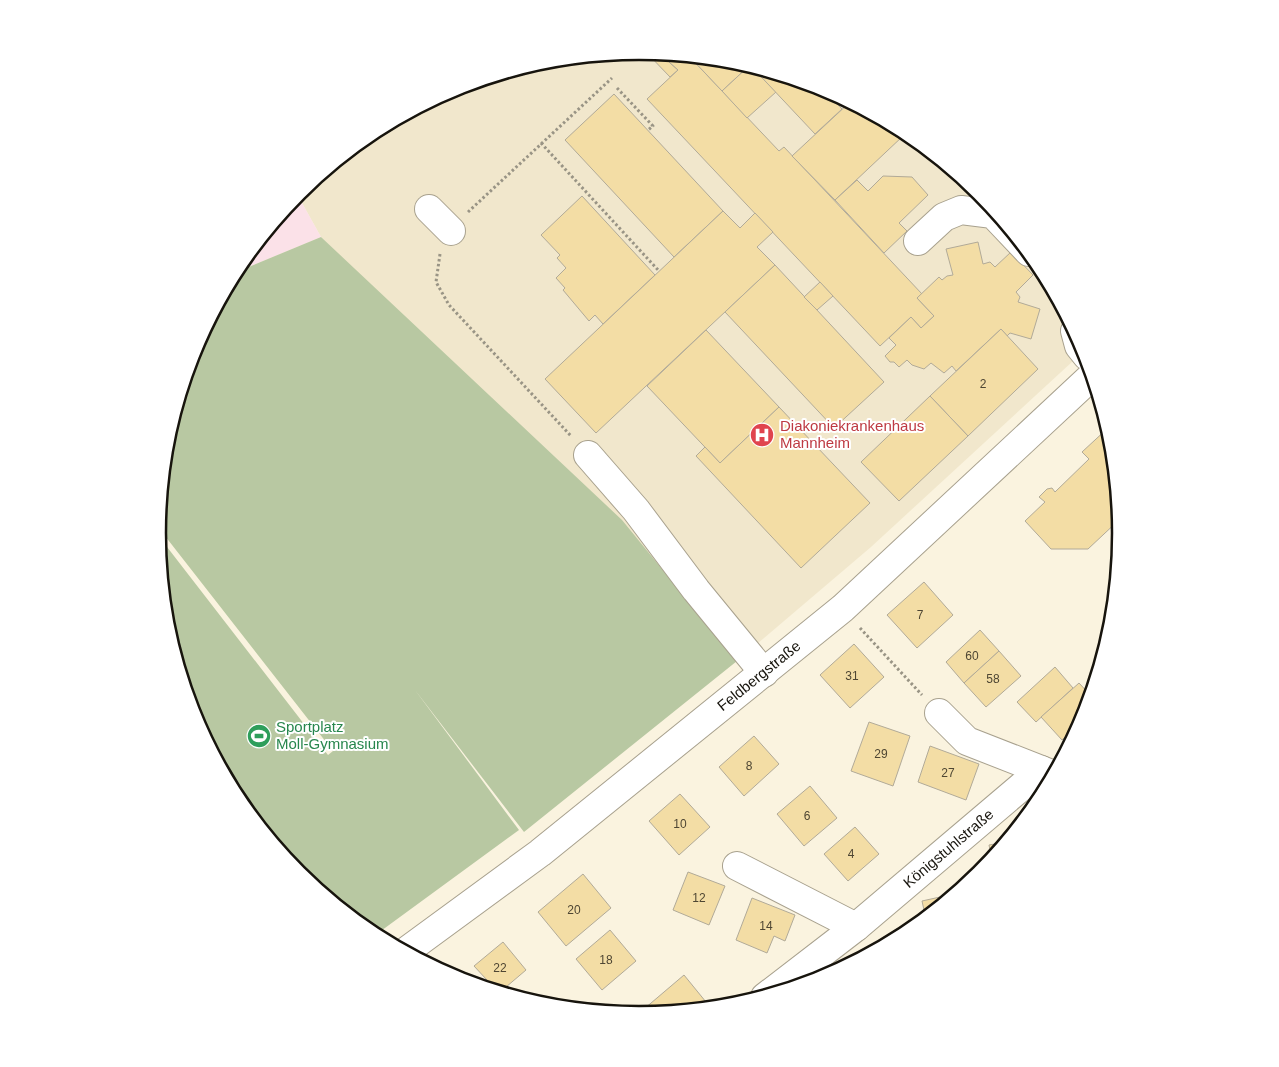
<svg xmlns="http://www.w3.org/2000/svg" width="1279" height="1067" font-family="Helvetica,sans-serif">
  <style>
    .built { fill: #f1e7cc }
    .education { fill: #fbe1e8 }
    .green { fill: #b8c8a2 }
    .building { fill: #f3dda5; stroke: #b1aa98 }
    .lines { fill: none; stroke-linecap: round; stroke-linejoin: round }
    .minor-casing { stroke: #a8a18e; stroke-width: 30 }
    .path { stroke: #999485; stroke-width: 3; stroke-dasharray: 2.5 2.5; stroke-linecap: butt }
    .minor { stroke: #fff; stroke-width: 28 }
    .labels { text-anchor: middle; stroke-width: 4; stroke-linejoin: round; paint-order: stroke }
    .number-label { font-size: 12px; fill: #4e4633 }
    .health-label { font-size: 15px; fill: #be3a42; stroke: #fff; text-anchor: start }
    .street-label { font-size: 15px; fill: #17140d; stroke: #fff }
    .leisure-label { font-size: 15px; fill: #27864d; stroke: #fff; text-anchor: start }
    .rim { fill: none; stroke: #17140d; stroke-width: 2.5 }
  </style>
  <rect width="100%" height="100%" fill="#faf3df"/>
  <polygon class="built" points="639,51 734,61 824,88 908,133 981,193 1041,266 1085,350 871,547 737,661 321,237 297,194 372,132 455,88 546,60"/>
  <polygon class="education" points="297,194 321,237 234,273 239,265"/>
  <polygon class="green" points="321,237 622,520 737,661 524,832 415,690 519,830 374,936 298,874 238,801 194,718 166,627 157,534 328,755 333,751 158,527 167,439 194,349 234,273"/>
  <g class="building">
    <polygon points="646,52 674,55 668,61 678,70 670,77"/>
    <polygon points="674,55 689,56 779,151 784,147 922,294 917,298 934,316 921,328 911,317 880,346 647,99 678,70 668,61"/>
    <polygon points="689,56 734,61 750,65 722,91"/>
    <polygon points="750,65 776,92 747,118 722,91"/>
    <polygon points="751,66 821,87 842,109 815,134"/>
    <polygon points="465,85 447,97 445,93 455,88"/>
    <polygon points="614,94 723,211 674,257 565,140"/>
    <polygon points="850,102 891,124 903,136 835,200 792,156"/>
    <polygon points="891,124 907,132 903,136"/>
    <polygon points="883,176 912,177 928,195 899,223 907,231 884,253 835,200 857,180 868,191"/>
    <polygon points="582,196 655,275 603,324 595,315 589,321 563,290 565,288 556,278 566,268 557,258 560,255 541,235"/>
    <polygon points="723,211 740,228 755,213 773,232 757,247 775,265 596,433 545,379"/>
    <polygon points="978,242 983,264 990,262 995,267 1011,252 1033,275 1016,292 1020,297 1018,302 1040,309 1031,339 1010,333 1007,336 1001,329 956,371 952,366 944,373 931,363 924,369 912,365 907,360 899,367 894,362 890,362 885,356 896,345 889,338 911,317 921,328 934,316 917,298 939,277 942,280 947,276 953,275 946,249"/>
    <polygon points="775,265 884,382 834,428 725,312"/>
    <polygon points="820,282 833,296 817,310 804,297"/>
    <polygon points="1001,329 1038,369 968,436 930,396"/>
    <polygon points="706,330 779,407 720,463 647,386"/>
    <polygon points="930,396 968,436 899,501 861,462"/>
    <polygon points="779,407 870,503 801,568 696,456 705,447 720,463"/>
    <polygon points="1109,427 1113,440 1119,506 1113,512 1120,519 1088,549 1051,549 1025,521 1045,502 1039,497 1047,489 1052,488 1055,492 1089,459 1082,452"/>
    <polygon points="924,582 953,615 917,648 887,615"/>
    <polygon points="980,630 999,651 964,683 946,662"/>
    <polygon points="854,644 884,677 850,708 820,675"/>
    <polygon points="999,651 1021,676 986,707 964,683"/>
    <polygon points="1055,667 1073,688 1036,722 1017,702"/>
    <polygon points="1079,683 1092,697 1084,719 1062,740 1041,717"/>
    <polygon points="869,722 910,736 893,786 851,771"/>
    <polygon points="754,736 779,764 744,796 719,767"/>
    <polygon points="930,746 979,764 966,800 918,782"/>
    <polygon points="810,786 837,818 804,846 777,814"/>
    <polygon points="680,794 710,827 679,855 649,821"/>
    <polygon points="855,827 879,854 848,881 824,854"/>
    <polygon points="1007,842 992,860 989,845"/>
    <polygon points="688,872 725,886 709,925 673,910"/>
    <polygon points="583,874 611,908 566,946 538,912"/>
    <polygon points="958,893 926,919 922,901"/>
    <polygon points="752,898 795,915 785,941 774,936 767,953 736,940"/>
    <polygon points="610,930 636,961 602,990 576,959"/>
    <polygon points="503,942 526,970 499,993 474,966"/>
    <polygon points="684,975 706,1002 696,1010 649,1015 644,1009"/>
  </g>
  <g class="lines">
    <g class="minor-casing">
      <g id="minor">
        <polyline points="429,209 451,231"/>
        <polyline points="918,241 944,217 961,210 993,214 1029,252"/>
        <polyline points="1075,331 1079,346 1087,356"/>
        <polyline points="588,455 636,510 696,590 764,673"/>
        <polyline points="939,713 967,741 1054,775"/>
        <polyline points="737,866 856,927"/>
        <path id="s1" d="M405,952l135,-99 303,-245 250,-233"/>
        <path id="s2" d="M765,997l91,-70 185,-157"/>
      </g>
    </g>
    <g class="path">
      <polyline points="617,88 653,126 648,130"/>
      <polyline points="541,143 659,271"/>
      <polyline points="468,212 612,78"/>
      <polyline points="440,254 436,282 449,305 571,436"/>
      <polyline points="860,628 922,695"/>
    </g>
    <use href="#minor" class="minor"/>
  </g>
  <defs>
    <g id="hospital-disc" transform="scale(1.25)"><circle r="9.5" fill="#e0444e" stroke="#fff"/><path d="M-5-5h3v3.5h4V-5h3V5h-3V1.5h-4V5h-3Z" fill="#fff"/></g>
    <g id="stadium-disc" transform="scale(1.25)"><circle r="9.5" fill="#2e9e5b" stroke="#fff"/><path d="M0-5a6.5 5 0 1 0 0 10a6.5 5 0 1 0 0-10ZM-3.5-1.8h7v3.6h-7Z" fill="#fff"/></g>
  </defs>
  <g fill-rule="evenodd">
    <use href="#hospital-disc" x="762" y="435"/>
    <use href="#stadium-disc" x="259" y="736"/>
  </g>
  <g class="labels">
    <g class="number-label">
      <text x="983" y="388">2</text>
      <text x="920" y="619">7</text>
      <text x="972" y="660">60</text>
      <text x="852" y="680">31</text>
      <text x="993" y="683">58</text>
      <text x="881" y="758">29</text>
      <text x="749" y="770">8</text>
      <text x="948" y="777">27</text>
      <text x="807" y="820">6</text>
      <text x="680" y="828">10</text>
      <text x="851" y="858">4</text>
      <text x="699" y="902">12</text>
      <text x="574" y="914">20</text>
      <text x="766" y="930">14</text>
      <text x="606" y="964">18</text>
      <text x="500" y="972">22</text>
    </g>
    <g class="health-label">
      <text x="780" y="431">Diakoniekrankenhaus<tspan x="780" dy="17">Mannheim</tspan></text>
    </g>
    <g class="street-label">
      <text dy="5" stroke="none"><textPath href="#s1" startOffset="449">Feldbergstraße</textPath></text>
      <text dy="5" stroke="none"><textPath href="#s2" startOffset="236">Königstuhlstraße</textPath></text>
    </g>
    <g class="leisure-label">
      <text x="276" y="732">Sportplatz<tspan x="276" dy="17">Moll-Gymnasium</tspan></text>
    </g>
  </g>
  <path d="M0 0H1279V1067H0ZM166 533a473 473 0 1 1 946 0a473 473 0 1 1-946 0Z" fill="#fff" fill-rule="evenodd"/>
  <path class="rim" d="M166 533a473 473 0 1 1 946 0a473 473 0 1 1-946 0Z"/>
</svg>
